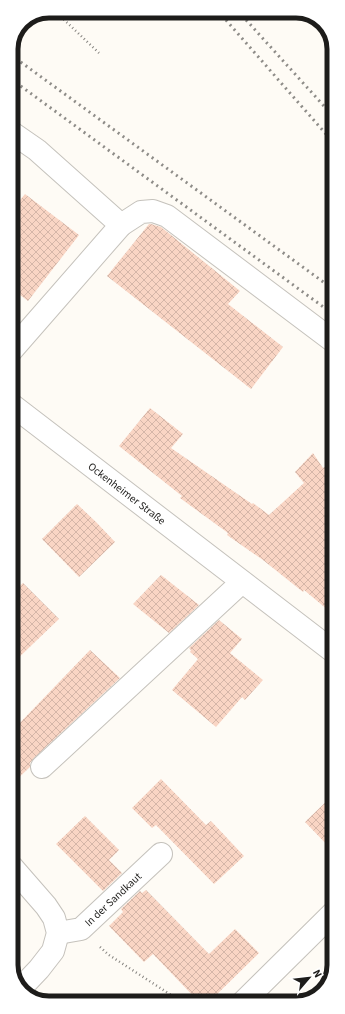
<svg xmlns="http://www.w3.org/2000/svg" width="345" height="1014" font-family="'Source Sans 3',sans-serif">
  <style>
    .building { fill: url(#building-cross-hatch) }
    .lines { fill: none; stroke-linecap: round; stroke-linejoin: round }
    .minor-casing { stroke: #c5c2bc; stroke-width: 24 }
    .major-casing { stroke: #c5c2bc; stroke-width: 24 }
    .path { stroke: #868480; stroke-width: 2.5; stroke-dasharray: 1 3; stroke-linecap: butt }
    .minor { stroke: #fff; stroke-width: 22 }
    .major { stroke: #fff; stroke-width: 22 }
    .rail { stroke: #8e8c88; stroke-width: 3; stroke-dasharray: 2 4; stroke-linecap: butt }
    .labels { text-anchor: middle; stroke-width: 3; stroke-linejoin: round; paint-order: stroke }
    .street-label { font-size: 11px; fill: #1d1c1a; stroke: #fff }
    .rim { fill: none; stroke: #1d1c1a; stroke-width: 5 }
  </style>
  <defs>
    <pattern id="building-cross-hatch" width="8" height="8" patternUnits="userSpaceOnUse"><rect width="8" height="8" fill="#f9d5c4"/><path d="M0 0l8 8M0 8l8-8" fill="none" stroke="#d5b6a8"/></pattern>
  </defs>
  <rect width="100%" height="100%" fill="#fefbf5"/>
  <g class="building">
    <polygon points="25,194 79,235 28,301 11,288 11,211"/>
    <polygon points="149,224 151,224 161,227 240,291 228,304 283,347 251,389 107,276"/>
    <polygon points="150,408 183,434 171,448 252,504 253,503 269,515 304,483 295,472 313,453 323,468 333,462 334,615 304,590 303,592 263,560 227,535 228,533 180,498 182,496 119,446"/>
    <polygon points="77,504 96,522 115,542 79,577 42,539"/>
    <polygon points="161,575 199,605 169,633 133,604"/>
    <polygon points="23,583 59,619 12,664 12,593"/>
    <polygon points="219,620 242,639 230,653 263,680 245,700 242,697 216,727 172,690 198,659 190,652 191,650 189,648"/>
    <polygon points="90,650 120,678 34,758 30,763 30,767 12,784 12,731"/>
    <polygon points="161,779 206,825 211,821 244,856 214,884 156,825 152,828 132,808"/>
    <polygon points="334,794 334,852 305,822"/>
    <polygon points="85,816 119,850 109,860 122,873 103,891 56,844"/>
    <polygon points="146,890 209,954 235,929 259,953 209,1002 199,1002 153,954 144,962 109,926 123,912 121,909 140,891 142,893"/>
  </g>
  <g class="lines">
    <g class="minor-casing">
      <g id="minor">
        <polyline points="11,132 37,150 121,225 11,351"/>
        <polyline points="121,225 141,212 153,211 167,216 333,341"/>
        <polyline points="42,767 242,582"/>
        <polyline points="12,867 46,906 54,918 58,933 53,951 39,969 21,988"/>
        <path id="s1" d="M58,933l23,-4 80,-75"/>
        <polyline points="243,1002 334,912"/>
      </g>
    </g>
    <g class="major-casing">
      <g id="major">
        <path id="s2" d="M12,405l322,247"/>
      </g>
    </g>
    <g class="path">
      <polyline points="55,11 99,53"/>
      <polyline points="100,947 109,955 182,1002"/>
    </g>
    <use href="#minor" class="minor"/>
    <use href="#major" class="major"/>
    <g class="rail">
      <polyline points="218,11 333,142"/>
      <polyline points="238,11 333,116"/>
      <polyline points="11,55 333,289"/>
      <polyline points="11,79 333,314"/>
    </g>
  </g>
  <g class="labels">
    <g class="street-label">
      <text dy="4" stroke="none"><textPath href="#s2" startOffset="145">Ockenheimer Straße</textPath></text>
      <text dy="4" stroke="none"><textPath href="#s1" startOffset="67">In der Sandkaut</textPath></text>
    </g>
  </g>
  <path d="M0 0H345V1014H0ZM49 18H296A31 31 0 0 1 327 49V965A31 31 0 0 1 296 996H49A31 31 0 0 1 18 965V49A31 31 0 0 1 49 18Z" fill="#fff" fill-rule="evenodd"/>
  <path class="rim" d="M49 18H296A31 31 0 0 1 327 49V965A31 31 0 0 1 296 996H49A31 31 0 0 1 18 965V49A31 31 0 0 1 49 18Z"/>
  <g transform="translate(309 978) rotate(62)" stroke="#ffffff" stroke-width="3" paint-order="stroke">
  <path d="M0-3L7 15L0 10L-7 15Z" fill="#1d1c1a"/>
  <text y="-6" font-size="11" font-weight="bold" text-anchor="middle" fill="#1d1c1a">N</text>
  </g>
</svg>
